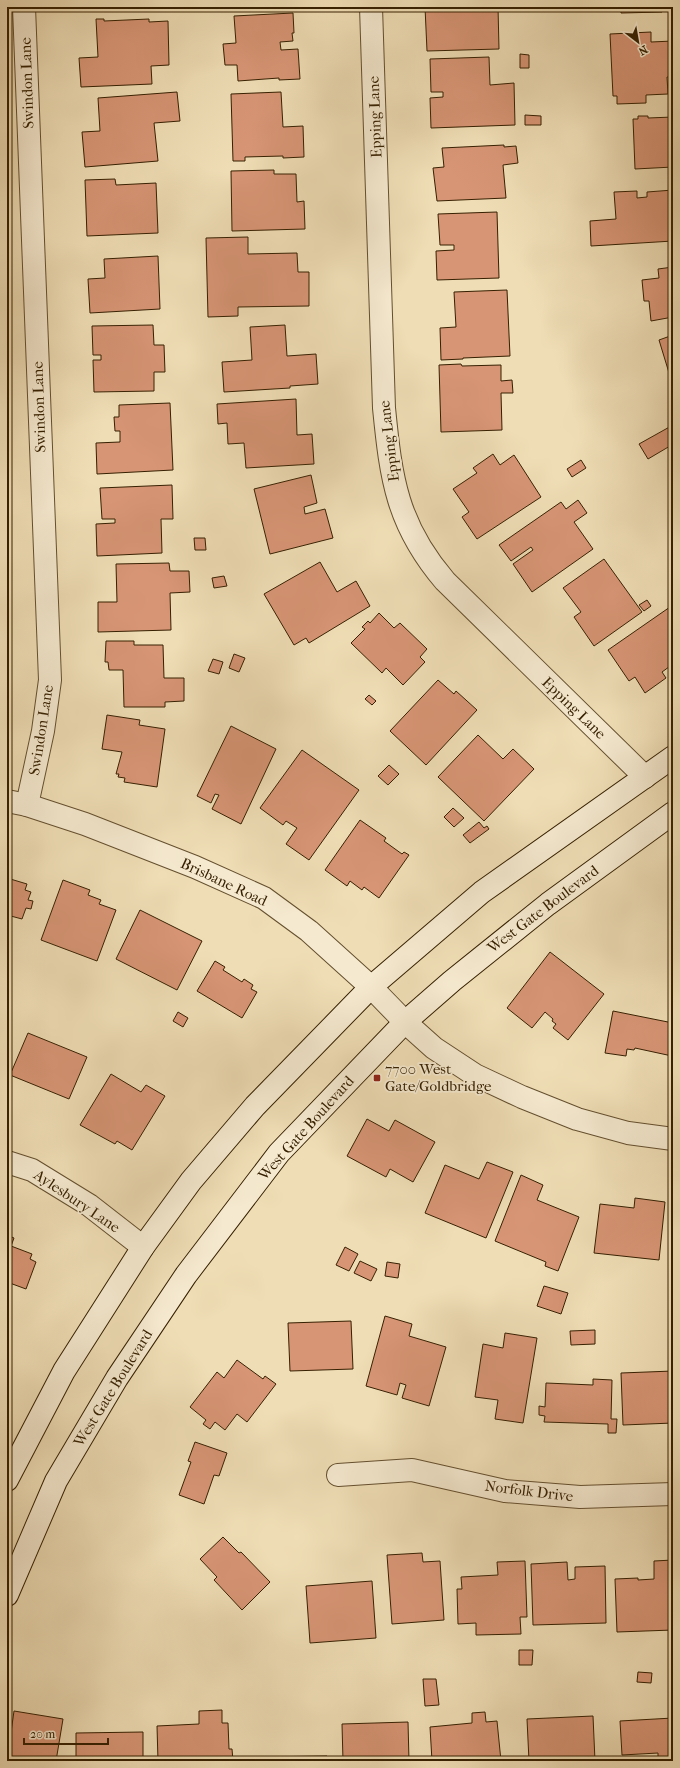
<svg xmlns="http://www.w3.org/2000/svg" width="680" height="1768" font-family="'IM FELL French Canon',serif">
  <style>
    .building { fill: #d79575; stroke: #362001 }
    .lines { fill: none; stroke-linecap: round; stroke-linejoin: round }
    .minor-casing { stroke: #644f2e; stroke-width: 24 }
    .secondary-casing { stroke: #362001; stroke-width: 24 }
    .minor { stroke: #f5e9cf; stroke-width: 22 }
    .secondary { stroke: #f5e9cf; stroke-width: 22 }
    .poi-dot { fill: #8f2418; stroke: #f5e9cf; stroke-width: 1.5 }
    .labels { text-anchor: middle; stroke-width: 3.5; stroke-linejoin: round; paint-order: stroke }
    .street-label { font-size: 15px; fill: #362001; stroke: #f5e9cf }
    .poi-label { font-size: 15px; fill: #362001; stroke: #f5e9cf; text-anchor: start }
  </style>
  <rect width="100%" height="100%" fill="#efddb5"/>
  <filter id="stains"><feTurbulence type="fractalNoise" baseFrequency=".005" numOctaves="4"/><feColorMatrix values="0 0 0 0 .2 0 0 0 0 .09 0 0 0 0 .02 0 0 0 .5 -.17"/></filter>
  <radialGradient id="worn" r=".72"><stop offset=".6" stop-color="#630" stop-opacity="0"/><stop offset="1" stop-color="#630" stop-opacity=".3"/></radialGradient>
  <g class="building">
    <polygon points="425,7 498,7 499,49 427,51"/>
    <polygon points="621,7 662,7 662,12 621,13"/>
    <polygon points="293,13 294,33 292,33 293,41 280,42 281,50 298,49 300,79 279,80 279,78 238,81 237,65 225,65 223,44 236,43 234,16"/>
    <polygon points="96,19 104,19 104,21 149,19 149,22 168,21 169,65 151,66 152,84 81,87 79,58 98,57"/>
    <polygon points="651,32 651,42 673,41 673,77 667,77 668,94 646,95 646,103 617,104 617,96 613,96 610,34"/>
    <polygon points="520,54 529,55 529,68 520,68"/>
    <polygon points="489,57 490,85 514,83 515,125 431,128 430,98 443,97 443,92 431,92 430,59"/>
    <polygon points="177,92 180,121 154,123 158,161 85,167 82,132 100,131 98,98"/>
    <polygon points="281,92 283,127 303,126 304,157 283,158 283,156 245,157 245,161 233,161 231,94"/>
    <polygon points="525,115 541,116 541,125 525,125"/>
    <polygon points="638,116 648,116 648,118 673,117 673,167 635,169 633,119 638,119"/>
    <polygon points="504,145 504,147 516,146 518,163 503,165 506,198 437,201 433,168 444,167 442,148"/>
    <polygon points="274,170 274,174 296,174 297,202 304,201 305,229 232,231 231,171"/>
    <polygon points="115,179 116,185 156,183 158,233 87,236 85,180"/>
    <polygon points="673,190 673,241 591,246 590,221 616,219 614,192 637,191 637,198 647,197 647,192"/>
    <polygon points="497,212 499,278 437,280 436,251 454,250 454,245 440,245 438,214"/>
    <polygon points="248,237 248,254 297,253 298,272 309,272 309,306 238,307 238,316 208,317 206,238"/>
    <polygon points="158,256 160,309 90,313 88,279 105,278 104,259"/>
    <polygon points="673,267 673,317 651,321 649,301 644,301 642,280 659,278 658,269"/>
    <polygon points="507,290 510,356 463,358 463,359 441,360 440,328 456,327 454,292"/>
    <polygon points="153,325 154,345 164,345 165,372 154,372 154,391 94,392 93,360 101,360 101,355 93,355 92,326"/>
    <polygon points="285,325 287,356 316,354 318,384 290,386 290,388 224,392 222,362 252,360 250,327"/>
    <polygon points="673,335 673,386 659,340"/>
    <polygon points="461,364 462,366 501,365 501,381 512,380 513,393 501,393 502,430 441,432 439,365"/>
    <polygon points="296,399 297,435 312,434 314,464 246,468 244,443 228,444 227,423 218,424 217,404"/>
    <polygon points="170,403 173,470 97,474 96,443 120,442 120,431 115,431 114,417 119,417 119,405"/>
    <polygon points="673,425 673,451 670,446 648,459 639,444"/>
    <polygon points="493,454 500,465 514,455 541,497 477,539 462,517 469,512 453,489 477,473 473,468"/>
    <polygon points="581,460 586,468 572,477 567,469"/>
    <polygon points="311,475 317,503 304,507 305,514 325,509 333,538 270,554 254,489"/>
    <polygon points="172,485 173,519 161,519 162,553 97,556 96,524 115,523 115,519 102,519 100,488"/>
    <polygon points="578,500 587,513 574,522 593,549 532,592 513,564 533,550 531,547 511,561 499,545 561,502 566,509"/>
    <polygon points="194,538 205,538 206,550 195,550"/>
    <polygon points="604,559 642,612 594,646 574,617 581,612 563,588"/>
    <polygon points="320,562 337,592 356,581 370,606 309,643 306,638 294,645 264,594"/>
    <polygon points="169,563 170,571 189,571 190,592 170,593 171,630 98,632 98,602 117,602 116,564"/>
    <polygon points="224,576 227,586 214,588 212,578"/>
    <polygon points="647,600 651,606 644,611 639,605"/>
    <polygon points="670,607 673,612 673,664 662,672 666,678 645,693 635,677 629,681 608,650"/>
    <polygon points="379,613 394,628 400,623 427,649 420,657 425,662 403,685 386,668 382,673 351,643 365,629 362,627 368,621 370,623"/>
    <polygon points="106,641 134,641 134,645 163,645 164,678 184,678 184,701 165,702 165,707 124,707 123,670 109,670 108,662 105,662"/>
    <polygon points="234,654 245,658 239,672 229,668"/>
    <polygon points="213,659 223,662 219,674 208,671"/>
    <polygon points="438,680 454,694 456,691 477,710 426,765 390,731"/>
    <polygon points="369,695 376,701 372,705 365,699"/>
    <polygon points="107,715 140,720 139,725 165,729 157,787 124,782 125,778 118,777 119,774 116,774 122,752 102,749"/>
    <polygon points="231,726 276,749 241,824 212,809 219,795 215,794 211,803 197,796"/>
    <polygon points="478,735 503,759 513,749 534,769 484,821 438,777"/>
    <polygon points="302,750 359,790 309,860 286,844 297,828 286,821 283,825 260,808"/>
    <polygon points="389,765 399,774 388,785 378,776"/>
    <polygon points="453,808 464,818 454,827 444,817"/>
    <polygon points="360,820 386,838 384,841 402,854 404,852 409,855 379,898 364,887 362,890 350,881 347,886 325,870"/>
    <polygon points="479,822 484,828 487,826 489,829 470,843 463,835"/>
    <polygon points="7,878 27,884 25,890 31,892 28,900 33,901 31,909 26,908 22,919 7,915"/>
    <polygon points="63,880 90,890 88,895 101,900 99,904 116,910 97,961 41,940"/>
    <polygon points="140,910 202,941 177,990 116,959"/>
    <polygon points="550,952 604,994 568,1040 553,1028 556,1024 552,1021 553,1019 545,1012 532,1028 507,1008"/>
    <polygon points="215,961 225,967 223,970 242,982 244,979 253,985 251,989 257,992 242,1018 197,991"/>
    <polygon points="613,1011 673,1023 672,1056 635,1048 634,1050 627,1049 626,1056 605,1053"/>
    <polygon points="178,1012 188,1018 183,1027 173,1021"/>
    <polygon points="28,1033 87,1057 69,1099 10,1075"/>
    <polygon points="111,1074 141,1092 146,1085 165,1096 132,1150 117,1141 115,1144 80,1125"/>
    <polygon points="367,1119 389,1131 395,1120 435,1142 413,1182 390,1169 386,1177 347,1156"/>
    <polygon points="487,1162 513,1172 486,1238 425,1213 445,1165 479,1179"/>
    <polygon points="521,1175 543,1185 537,1200 579,1217 558,1271 545,1266 546,1262 495,1241"/>
    <polygon points="635,1198 665,1202 659,1260 594,1253 600,1204 634,1208"/>
    <polygon points="7,1235 14,1238 11,1246 32,1254 30,1259 36,1262 26,1289 7,1282"/>
    <polygon points="345,1247 358,1254 349,1271 336,1265"/>
    <polygon points="360,1261 377,1269 371,1281 354,1273"/>
    <polygon points="387,1262 400,1264 398,1278 385,1276"/>
    <polygon points="544,1286 568,1293 561,1314 537,1306"/>
    <polygon points="385,1316 412,1324 409,1336 446,1347 429,1406 402,1398 406,1385 400,1383 397,1395 366,1386"/>
    <polygon points="351,1321 353,1369 290,1371 288,1323"/>
    <polygon points="595,1330 595,1344 571,1345 570,1331"/>
    <polygon points="505,1333 537,1338 523,1423 495,1419 498,1400 475,1397 483,1344 503,1348"/>
    <polygon points="237,1360 263,1379 265,1376 276,1384 247,1422 237,1414 225,1430 215,1422 210,1429 203,1424 206,1420 190,1407 217,1372 224,1378"/>
    <polygon points="673,1371 673,1423 623,1425 621,1373"/>
    <polygon points="593,1379 612,1380 611,1419 617,1419 616,1433 608,1433 608,1424 544,1422 545,1416 539,1415 539,1406 545,1407 546,1383 593,1385"/>
    <polygon points="195,1442 227,1453 219,1476 214,1475 204,1504 179,1495 191,1462 188,1461"/>
    <polygon points="223,1537 239,1553 241,1552 270,1582 242,1610 214,1580 217,1577 200,1559"/>
    <polygon points="422,1553 423,1562 440,1561 444,1620 392,1624 387,1555"/>
    <polygon points="673,1560 673,1630 617,1632 615,1579 638,1578 638,1580 654,1579 654,1561"/>
    <polygon points="525,1561 527,1617 520,1617 521,1634 476,1635 476,1623 458,1624 457,1589 462,1589 461,1577 498,1575 497,1562"/>
    <polygon points="567,1562 568,1580 575,1579 575,1567 605,1566 606,1623 533,1625 531,1564"/>
    <polygon points="372,1581 376,1638 310,1643 306,1586"/>
    <polygon points="519,1650 533,1650 532,1665 519,1665"/>
    <polygon points="638,1672 652,1673 651,1683 637,1682"/>
    <polygon points="423,1679 436,1679 439,1705 425,1706"/>
    <polygon points="222,1710 222,1723 228,1723 229,1749 232,1749 233,1761 158,1761 157,1726 199,1724 199,1711"/>
    <polygon points="14,1711 63,1719 56,1761 7,1761"/>
    <polygon points="485,1712 486,1722 497,1721 501,1761 432,1761 430,1727 472,1723 472,1713"/>
    <polygon points="593,1716 595,1761 529,1761 527,1719"/>
    <polygon points="673,1718 673,1761 658,1761 658,1753 622,1755 620,1721"/>
    <polygon points="408,1722 409,1761 343,1761 342,1724"/>
    <polygon points="143,1732 143,1761 76,1761 76,1733"/>
    <polygon points="327,1756 327,1761 257,1761 257,1757"/>
  </g>
  <g class="lines">
    <g class="minor-casing">
      <g id="minor">
        <polyline points="24,7 50,680 43,731 27,805"/>
        <path d="M371,7l13,401c7,71 13,117 61,173l200,196"/>
        <polyline points="7,801 27,805 85,824 195,867 264,898 309,931 371,987 405,1022 434,1048 475,1075 522,1097 577,1119 628,1133 673,1139"/>
        <polyline points="7,1162 32,1170 89,1205 143,1247"/>
        <polyline points="338,1475 412,1470 505,1491 580,1497 673,1494"/>
      </g>
    </g>
    <g class="secondary-casing">
      <g id="secondary">
        <polyline points="7,1480 64,1371 143,1247 191,1181 255,1106 371,987 482,892 673,757"/>
        <polyline points="7,1595 56,1481 117,1378 186,1275 279,1153 405,1022 452,981 548,904 673,813"/>
      </g>
    </g>
    <use href="#minor" class="minor"/>
    <use href="#secondary" class="secondary"/>
  </g>
  <rect class="poi-dot" x="373" y="1074" width="8" height="8" rx="2"/>
  <g class="labels">
    <g class="street-label">
      <text transform="translate(27 83) rotate(-92)" y="5">Swindon Lane</text>
      <text transform="translate(375 117) rotate(-92)" y="5">Epping Lane</text>
      <text transform="translate(39 407) rotate(-92)" y="5">Swindon Lane</text>
      <text transform="translate(389 441) rotate(-97)" y="5">Epping Lane</text>
      <text transform="translate(574 708) rotate(44)" y="5">Epping Lane</text>
      <text transform="translate(41 730) rotate(-81)" y="5">Swindon Lane</text>
      <text transform="translate(224 882) rotate(25)" y="5">Brisbane Road</text>
      <text transform="translate(543 909) rotate(-37)" y="5">West Gate Boulevard</text>
      <text transform="translate(306 1128) rotate(-48)" y="5">West Gate Boulevard</text>
      <text transform="translate(77 1201) rotate(34)" y="5">Aylesbury Lane</text>
      <text transform="translate(113 1388) rotate(-58)" y="5">West Gate Boulevard</text>
      <text transform="translate(529 1491) rotate(7)" y="5">Norfolk Drive</text>
    </g>
    <g class="poi-label">
      <text x="385" y="1074">7700 West<tspan x="385" dy="17">Gate/Goldbridge</tspan></text>
    </g>
  </g>
  <rect width="680" height="1768" fill="none" stroke="#efddb5" stroke-width="24"/>
  <rect x="8" y="8" width="664" height="1752" fill="none" stroke="#362001" stroke-width="2"/>
  <rect x="12" y="12" width="656" height="1744" fill="none" stroke="#362001"/>
  <g transform="translate(638 42) rotate(149)" stroke="#f5e9cf" stroke-width="3" paint-order="stroke">
  <path d="M0-3L7 15L0 10L-7 15Z" fill="#362001"/>
  <text y="-6" font-size="11" font-weight="bold" text-anchor="middle" fill="#362001">N</text>
  </g>
  <path d="M24 1738v6h84v-6" fill="none" stroke="#362001" stroke-width="2"/>
  <text x="30" y="1738" font-size="12" fill="#362001" stroke="#f5e9cf" stroke-width="3" paint-order="stroke">20 m</text>
  <rect width="100%" height="100%" filter="url(#stains)"/>
  <rect width="100%" height="100%" fill="url(#worn)"/>
</svg>
